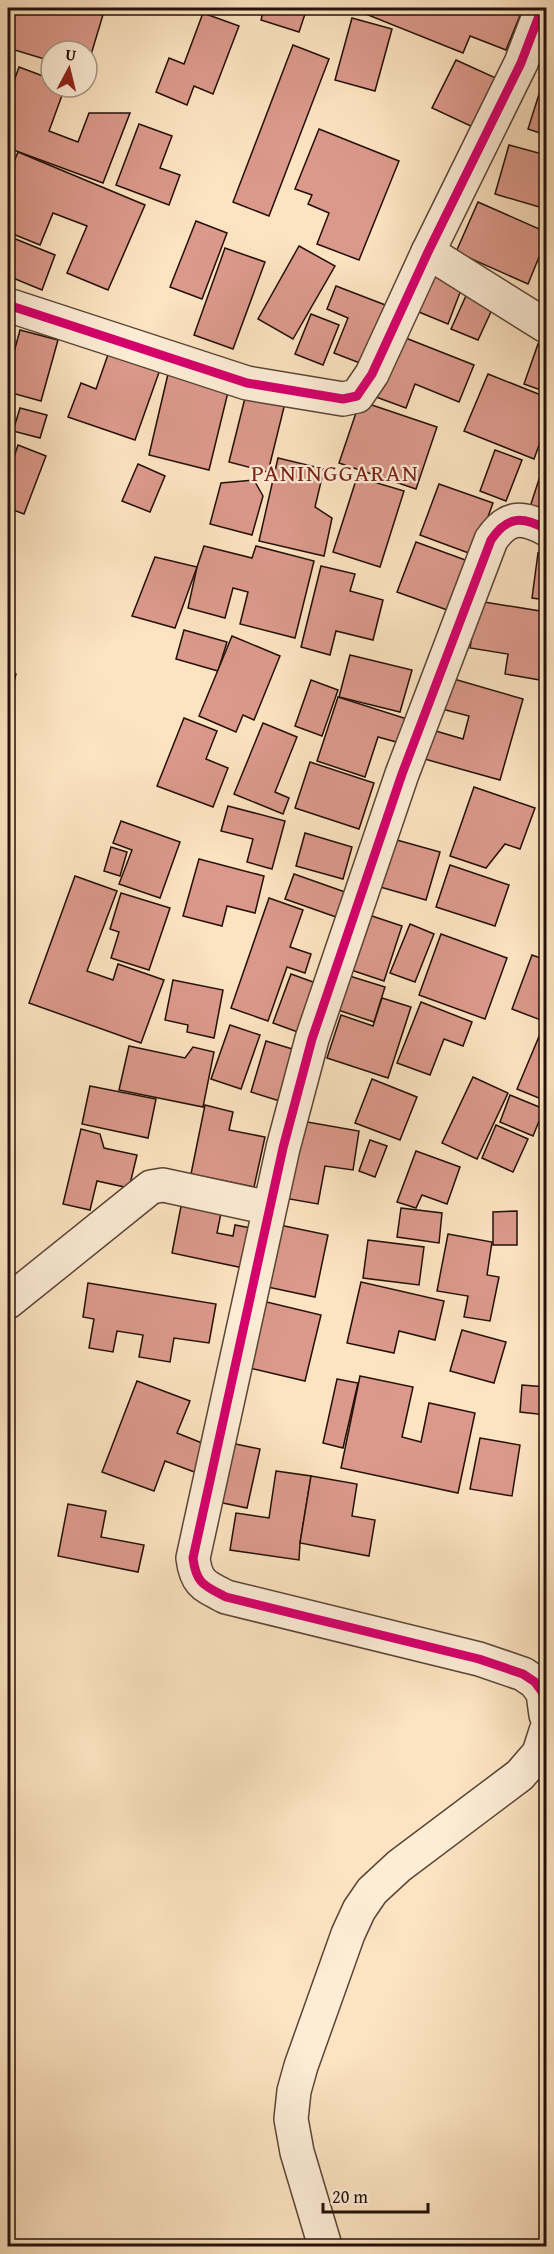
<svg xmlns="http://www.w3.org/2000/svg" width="554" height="2254" font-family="'Gentium Book Plus',serif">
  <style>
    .building { fill: #db998b; stroke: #241008; stroke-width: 1.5 }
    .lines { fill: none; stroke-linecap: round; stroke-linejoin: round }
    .street-casing { stroke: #5a4536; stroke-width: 36 }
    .street { stroke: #fdedd7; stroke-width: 33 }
    .cycleway-casing { stroke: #fdedd7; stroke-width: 13 }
    .cycleway { stroke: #d6006c; stroke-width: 9 }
    .labels { text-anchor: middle; stroke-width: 4.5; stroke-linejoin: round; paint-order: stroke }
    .quarter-label { font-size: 24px; letter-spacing: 1.5px; fill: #7a1f14; stroke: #fdedd7 }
  </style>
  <rect width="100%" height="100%" fill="#fce3c1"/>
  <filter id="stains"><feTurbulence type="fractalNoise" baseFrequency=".00333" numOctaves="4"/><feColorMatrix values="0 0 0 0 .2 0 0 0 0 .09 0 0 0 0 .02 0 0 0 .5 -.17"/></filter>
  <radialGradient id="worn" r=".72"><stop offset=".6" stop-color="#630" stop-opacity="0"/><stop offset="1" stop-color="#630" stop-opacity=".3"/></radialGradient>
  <g class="building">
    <polygon points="8,8 105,8 87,68 87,51 51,51 51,61 8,48"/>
    <polygon points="264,8 307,8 299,32 261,20"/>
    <polygon points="360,8 523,8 506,50 470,36 463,53 358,11"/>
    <polygon points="203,13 239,26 213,94 194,86 187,105 156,92 169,58 184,64"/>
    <polygon points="352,18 392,29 375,91 335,80"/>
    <polygon points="293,45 329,59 269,216 233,202"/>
    <polygon points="456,60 498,79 475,128 432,108"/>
    <polygon points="19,67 51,79 51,87 65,87 49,131 78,142 89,113 130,113 103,183 8,148 8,98"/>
    <polygon points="546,72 546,135 528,129"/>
    <polygon points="139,124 172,136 160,168 180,175 169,205 116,185"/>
    <polygon points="319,129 399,161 359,260 317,244 329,213 308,204 312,195 295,189"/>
    <polygon points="509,145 546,155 546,209 495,194"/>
    <polygon points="18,152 145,205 108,290 67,273 87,226 53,213 40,245 8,232 8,177"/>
    <polygon points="478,202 546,232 546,240 528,284 456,252"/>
    <polygon points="196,221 227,233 202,299 170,287"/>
    <polygon points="8,236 55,255 42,290 8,276"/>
    <polygon points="299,246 335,266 293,339 258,319"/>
    <polygon points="225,248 265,262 233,349 194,335"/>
    <polygon points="430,269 464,282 448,324 414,310"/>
    <polygon points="336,286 388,306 365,365 334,353 348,318 327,309"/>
    <polygon points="469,289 496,301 478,340 451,329"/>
    <polygon points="311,314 339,325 323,365 295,354"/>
    <polygon points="20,330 58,340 41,401 8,392 8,374"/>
    <polygon points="393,333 474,365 459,402 415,384 406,408 368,394"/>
    <polygon points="538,344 546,347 546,392 524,384"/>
    <polygon points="111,346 162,364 135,440 68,417 81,383 96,389"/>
    <polygon points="168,374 229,388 209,470 149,455"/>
    <polygon points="488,374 546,397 546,426 534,459 464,431"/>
    <polygon points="247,390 286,399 268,472 229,462"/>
    <polygon points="360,401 437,427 416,489 339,463"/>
    <polygon points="20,408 47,415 40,438 13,431"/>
    <polygon points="18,445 46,456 24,514 8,508 8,468 10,469"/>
    <polygon points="495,450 522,460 506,501 480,491"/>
    <polygon points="278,458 324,469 315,507 332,518 324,556 259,541"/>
    <polygon points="546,458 546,519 528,513"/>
    <polygon points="138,464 165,476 150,512 122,501"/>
    <polygon points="357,477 404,491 380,567 333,552"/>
    <polygon points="254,480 263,496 252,535 210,524 221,483"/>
    <polygon points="439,484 493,503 474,555 420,535"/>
    <polygon points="416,542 468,561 450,611 397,592"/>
    <polygon points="204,546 252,558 256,546 314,561 295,638 240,624 248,592 233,588 225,618 188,608 197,567"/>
    <polygon points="538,553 546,555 546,600 532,598"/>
    <polygon points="155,557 197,567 175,628 132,616"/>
    <polygon points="321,566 355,574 350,591 383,600 373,640 336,631 330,655 301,647"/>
    <polygon points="478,601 546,612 546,681 505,674 508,654 470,648"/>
    <polygon points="184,630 227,642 218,671 176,659"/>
    <polygon points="232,636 280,656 254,720 243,715 236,732 199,716"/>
    <polygon points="350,655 412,670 400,712 339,697"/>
    <polygon points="8,670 16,674 8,706"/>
    <polygon points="447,677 523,699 500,780 421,758 429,729 463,739 469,716 438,708"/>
    <polygon points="311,680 338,690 322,736 295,726"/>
    <polygon points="338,697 407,719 400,743 378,737 365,777 317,761"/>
    <polygon points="184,718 217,731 206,759 228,768 213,807 157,786"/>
    <polygon points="263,723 297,737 275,792 289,798 283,814 234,794"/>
    <polygon points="310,762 374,783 359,829 295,808"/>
    <polygon points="474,787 535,808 520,849 505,844 486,868 450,856"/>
    <polygon points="228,806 285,821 272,869 247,862 253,839 221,831"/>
    <polygon points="121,821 180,842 160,898 119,884 132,850 113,843"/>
    <polygon points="305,833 352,847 343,879 296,866"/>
    <polygon points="386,837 440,852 426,900 373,885"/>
    <polygon points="111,847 127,852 120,876 104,871"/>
    <polygon points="199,859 264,876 255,913 227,906 222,926 183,916"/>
    <polygon points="450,865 509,885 495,926 436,907"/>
    <polygon points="294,874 345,892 336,917 285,899"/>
    <polygon points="75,876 117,891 87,971 113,980 118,964 164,980 141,1043 29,1003"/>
    <polygon points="121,893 170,908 149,970 111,958 119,932 110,929"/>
    <polygon points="269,898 303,910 290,947 311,954 305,973 287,967 268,1021 231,1008"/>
    <polygon points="366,914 402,926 384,981 348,969"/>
    <polygon points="410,924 434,934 415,982 390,973"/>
    <polygon points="441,934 507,958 485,1019 419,995"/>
    <polygon points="546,934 546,952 541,950"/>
    <polygon points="532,955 546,960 546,1022 512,1009"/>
    <polygon points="291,974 324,986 306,1035 273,1023"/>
    <polygon points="343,974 385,987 374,1022 332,1008"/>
    <polygon points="173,980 223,990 214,1038 187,1032 188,1025 165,1020"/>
    <polygon points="382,998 411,1007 388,1078 327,1058 341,1015 373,1026"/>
    <polygon points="421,1002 472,1022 463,1046 444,1039 430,1075 397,1063"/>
    <polygon points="230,1025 260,1035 241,1089 211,1079"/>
    <polygon points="543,1027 546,1029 546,1101 517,1089"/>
    <polygon points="266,1041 299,1051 283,1102 251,1092"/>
    <polygon points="129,1046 185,1058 193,1047 214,1052 203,1107 119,1090"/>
    <polygon points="473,1077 508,1093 477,1159 442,1143"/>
    <polygon points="372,1079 417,1097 400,1140 355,1123"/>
    <polygon points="90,1086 156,1099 148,1138 82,1124"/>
    <polygon points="510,1095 544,1109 533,1136 500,1122"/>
    <polygon points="205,1105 233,1112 229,1130 265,1137 254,1187 191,1174"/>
    <polygon points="290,1119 359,1131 353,1170 325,1166 318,1204 278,1197"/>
    <polygon points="496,1125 528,1139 513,1172 482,1158"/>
    <polygon points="81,1129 100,1134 104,1148 137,1155 129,1188 97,1181 90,1210 63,1204"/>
    <polygon points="370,1140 387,1146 375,1177 359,1171"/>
    <polygon points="416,1151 460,1167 447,1204 422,1195 416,1208 397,1202"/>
    <polygon points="182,1201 222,1208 217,1233 233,1236 235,1225 256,1229 248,1269 172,1253"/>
    <polygon points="401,1208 442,1213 439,1243 397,1237"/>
    <polygon points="517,1211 517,1245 493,1245 493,1212"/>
    <polygon points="270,1223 328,1235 315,1297 258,1285"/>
    <polygon points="448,1234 492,1242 487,1275 499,1277 490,1321 464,1317 468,1296 437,1291"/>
    <polygon points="368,1240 424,1247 419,1285 363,1278"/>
    <polygon points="361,1282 444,1301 435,1340 399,1331 394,1353 347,1343"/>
    <polygon points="88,1283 216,1304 209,1343 174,1338 170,1362 139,1357 143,1335 117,1331 113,1352 89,1348 94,1319 83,1317"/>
    <polygon points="254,1299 321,1315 305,1381 245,1367"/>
    <polygon points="462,1330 506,1342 494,1383 450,1371"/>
    <polygon points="360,1376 413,1387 402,1437 421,1442 429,1403 475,1413 458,1493 341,1468"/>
    <polygon points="337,1379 358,1383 343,1448 323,1443"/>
    <polygon points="137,1381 190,1401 177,1433 207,1445 197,1473 165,1461 154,1491 102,1472"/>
    <polygon points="522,1385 546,1387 546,1415 520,1412"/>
    <polygon points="480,1438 520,1445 512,1496 470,1489"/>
    <polygon points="226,1442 260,1449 247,1508 213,1501"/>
    <polygon points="276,1471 311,1476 300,1543 299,1560 230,1550 236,1513 269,1518"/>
    <polygon points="311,1476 357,1484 352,1516 375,1520 369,1556 300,1543"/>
    <polygon points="68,1504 106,1511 101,1537 144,1545 138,1572 58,1556"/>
  </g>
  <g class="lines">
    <g class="street-casing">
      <g id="street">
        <polyline points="428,252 546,326"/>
        <polyline points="8,305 247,383 343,399 357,396 372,374 428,252 521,63 542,8"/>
        <path d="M546,529c-24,-13 -39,-13 -55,11l-89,234 -90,265 -29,109 -90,410c3,26 12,28 33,39l253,62 44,15 12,8 8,11 3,22"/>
        <polyline points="8,1302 151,1187 163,1185 269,1208"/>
        <polyline points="325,2246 297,2152 291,2119 294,2091 301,2066 348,1934 359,1910 372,1891 399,1866 520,1775 539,1753 546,1731"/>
      </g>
    </g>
    <use href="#street" class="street"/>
    <g class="cycleway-casing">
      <g id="cycleway">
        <polyline points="8,305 247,383 343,399 357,396 372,374 428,252 521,63 542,8"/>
        <path d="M546,529c-24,-13 -39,-13 -55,11l-89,234 -90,265 -29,109 -90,410c3,26 12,28 33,39l253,62 44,15 12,8 8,11 3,22"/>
      </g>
    </g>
    <use href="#cycleway" class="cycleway"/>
  </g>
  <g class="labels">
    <g class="quarter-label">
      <text x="335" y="481">PANINGGARAN</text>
    </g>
  </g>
  <rect width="554" height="2254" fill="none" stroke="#fce3c1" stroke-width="30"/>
  <rect x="9" y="9" width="536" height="2236" fill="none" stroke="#241008" stroke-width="3"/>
  <rect x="15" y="15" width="524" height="2224" fill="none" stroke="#241008" stroke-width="1.5"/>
  <g transform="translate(69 69) rotate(7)"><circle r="28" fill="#fdedd7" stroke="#a69584" stroke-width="1.5"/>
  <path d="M0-4.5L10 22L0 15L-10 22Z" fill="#8f2418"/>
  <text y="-9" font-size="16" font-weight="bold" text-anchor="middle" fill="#241008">U</text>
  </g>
  <path d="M323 2203v9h105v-9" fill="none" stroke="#241008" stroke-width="3"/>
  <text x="332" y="2203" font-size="18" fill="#241008" stroke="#fdedd7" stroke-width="4.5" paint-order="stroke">20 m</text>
  <rect width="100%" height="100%" filter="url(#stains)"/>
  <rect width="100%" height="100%" fill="url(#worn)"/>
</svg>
